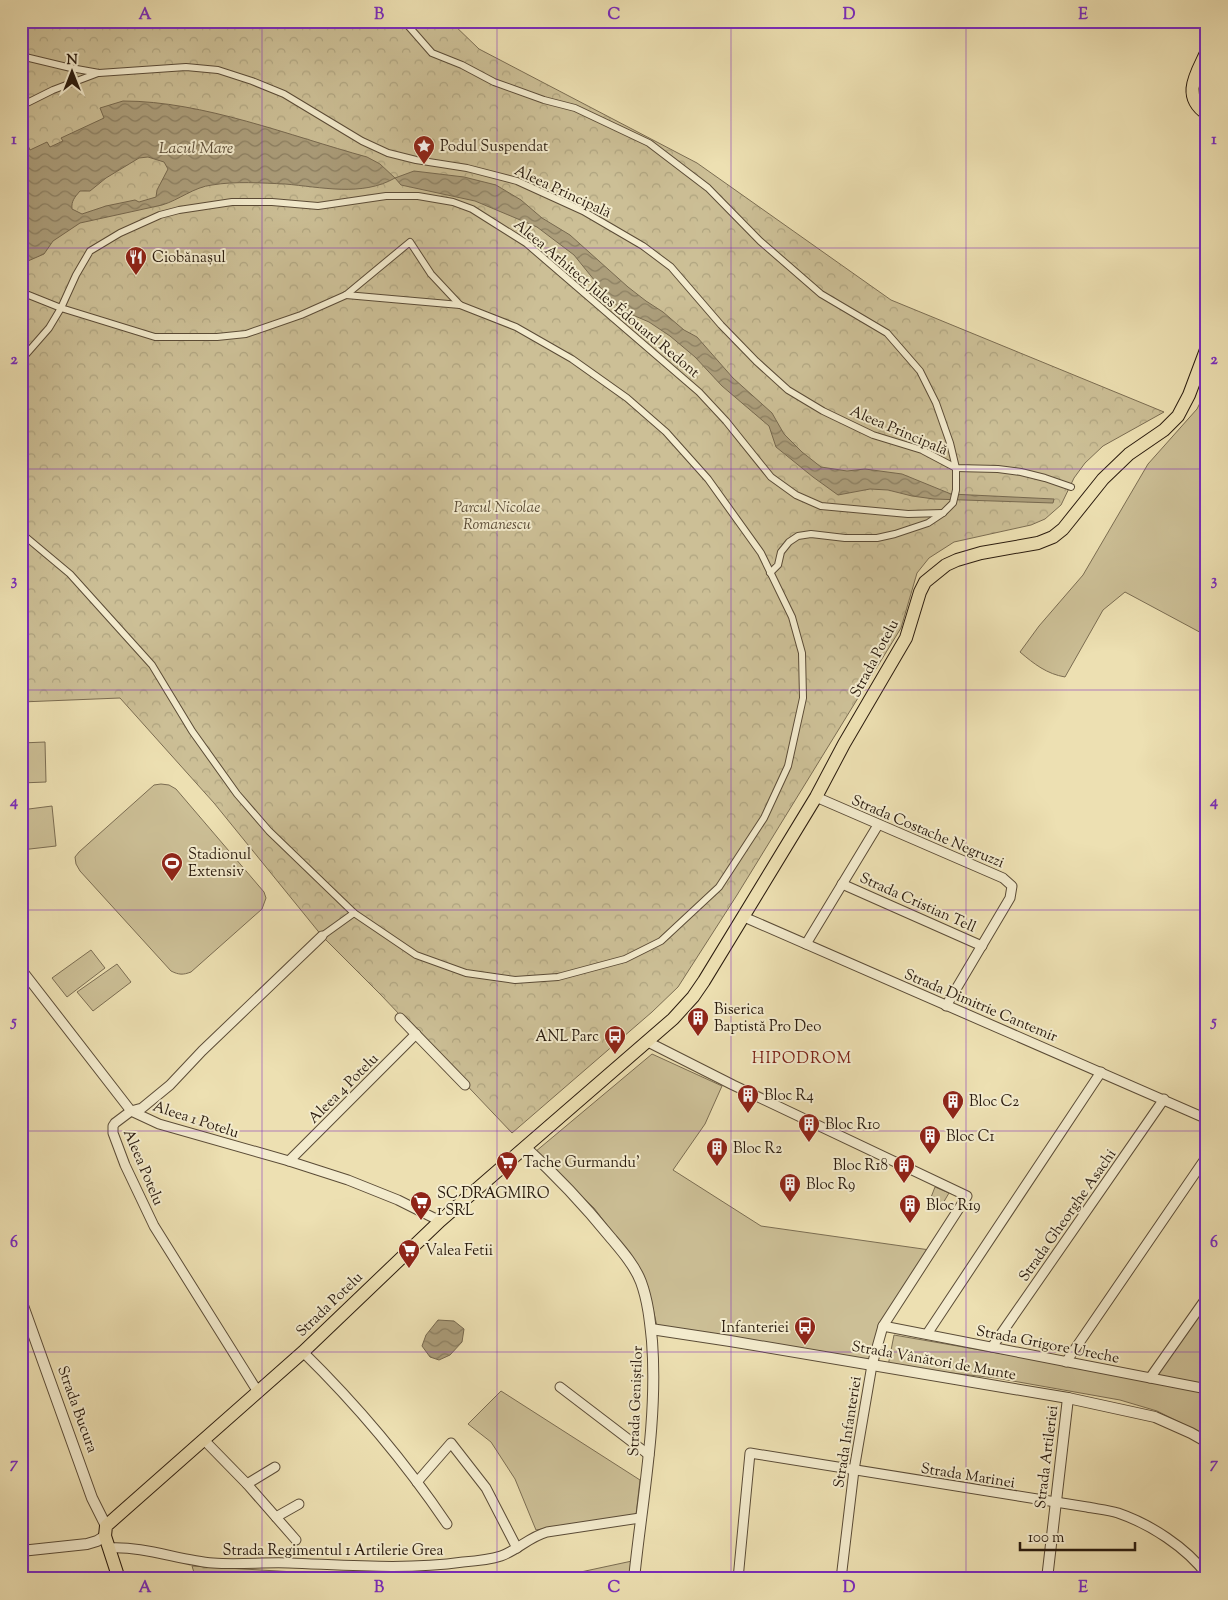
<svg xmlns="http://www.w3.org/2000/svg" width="1228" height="1600" font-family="'Sorts Mill Goudy',serif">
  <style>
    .grass { fill: #ccbf96; stroke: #7b6d52 }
    .forest { fill: url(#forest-crowns); stroke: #7b6d52 }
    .cemetery { fill: url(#cemetery-stones); stroke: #7b6d52 }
    .water { fill: url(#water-waves); stroke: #77694f; fill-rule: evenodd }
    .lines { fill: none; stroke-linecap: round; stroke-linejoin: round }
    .pedestrian-casing { stroke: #5b4c37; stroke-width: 8 }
    .minor-casing { stroke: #5b4c37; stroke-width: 11 }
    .tertiary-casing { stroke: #5b4c37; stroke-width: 12 }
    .primary-casing { stroke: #2a1b0e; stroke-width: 14 }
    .pedestrian { stroke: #f3ebcd; stroke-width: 6 }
    .minor { stroke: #f3ebcd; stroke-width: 9 }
    .tertiary { stroke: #f3ebcd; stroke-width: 10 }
    .primary { stroke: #ede0b2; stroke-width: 12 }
    .grid { fill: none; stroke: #7b2cbf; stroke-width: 1; stroke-opacity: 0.55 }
    .labels { text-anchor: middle; stroke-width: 4; stroke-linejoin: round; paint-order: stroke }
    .poi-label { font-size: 15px; fill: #2a1b0e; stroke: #f3ebcd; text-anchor: start }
    .street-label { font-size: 15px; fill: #2a1b0e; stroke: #f3ebcd }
    .park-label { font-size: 15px; font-style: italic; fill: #5b4c37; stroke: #f3ebcd }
    .water-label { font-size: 16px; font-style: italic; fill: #5e4f39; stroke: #f3ebcd }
    .neighbourhood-label { font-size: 16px; letter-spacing: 1px; fill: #7a1f14; stroke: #f3ebcd }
    .neatline { fill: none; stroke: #7b2cbf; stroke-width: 2 }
    .grid-label { font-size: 16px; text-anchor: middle; font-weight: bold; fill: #7b2cbf }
  </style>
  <defs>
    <pattern id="forest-crowns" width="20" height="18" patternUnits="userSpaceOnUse" patternTransform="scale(1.25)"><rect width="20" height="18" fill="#ccbf96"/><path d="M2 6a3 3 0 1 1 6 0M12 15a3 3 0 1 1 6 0" fill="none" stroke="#afa480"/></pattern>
    <pattern id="cemetery-stones" width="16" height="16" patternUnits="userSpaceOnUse" patternTransform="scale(1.25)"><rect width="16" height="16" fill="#ccbf96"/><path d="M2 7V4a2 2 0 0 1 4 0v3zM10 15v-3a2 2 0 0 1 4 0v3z" fill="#afa480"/></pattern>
    <pattern id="water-waves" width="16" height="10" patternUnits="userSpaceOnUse" patternTransform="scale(1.25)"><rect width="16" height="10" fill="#ab9d7a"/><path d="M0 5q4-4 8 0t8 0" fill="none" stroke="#8b7f62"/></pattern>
  </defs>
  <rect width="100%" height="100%" fill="#ede0b2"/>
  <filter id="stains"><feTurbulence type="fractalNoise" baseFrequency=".004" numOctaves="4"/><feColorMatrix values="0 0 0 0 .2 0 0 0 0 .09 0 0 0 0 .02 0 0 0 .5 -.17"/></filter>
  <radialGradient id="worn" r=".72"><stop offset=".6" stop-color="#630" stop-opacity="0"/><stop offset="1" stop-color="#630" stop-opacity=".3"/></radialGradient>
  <g class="grass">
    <path d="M1207,389v247l-82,-44 -22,18 -38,67c-18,-3 -31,-13 -45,-25l19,-26 44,-51 65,-111 49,-55z"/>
    <polygon points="45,742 46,782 21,783 21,743"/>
    <path d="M161,784l8,1 7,4 88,103 2,6 -4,11 -71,63c-8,3 -12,3 -20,-1l-91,-100 -4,-7 -1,-7 4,-5 75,-67z"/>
    <polygon points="52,806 56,846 21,850 21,810"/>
    <polygon points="91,950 105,968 67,997 52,978"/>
    <polygon points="117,964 131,982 93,1011 77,992"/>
    <polygon points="652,1054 722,1086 705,1124 673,1170 761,1226 930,1250 878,1327 869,1363 657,1326 648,1287 639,1267 594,1208 535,1152"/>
    <polygon points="1207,1304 1207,1436 1157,1411 1120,1400 996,1378 888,1366 894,1335 1153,1380"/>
    <polygon points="501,1391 640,1480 636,1515 536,1530 515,1479 491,1442 468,1424"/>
    <polygon points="632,1561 630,1579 548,1579"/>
  </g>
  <g class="forest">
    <polygon points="21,21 450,21 479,49 697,163 891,300 1164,412 1103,446 1085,463 1074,478 1061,505 1045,519 1031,525 954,542 929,558 917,573 901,628 737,895 678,987 652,1012 512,1133 381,995 322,936 214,803 120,698 21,702"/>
    <polygon points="935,1187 949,1193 939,1210 928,1205"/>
  </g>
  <polygon class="cemetery" points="192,1566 398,1578 399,1579 196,1579"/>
  <g class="water">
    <path d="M123,101c80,0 167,35 244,56l13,7 15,14 19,-7 50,6 32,8 25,15 21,18 28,17 58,52 18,14 17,11 21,18 13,7 36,41 39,35 12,21 18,18 19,15 26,4 18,-2 37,5 49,20 103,5 -1,4 -119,-4 -22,-3 -24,-6 -18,-1 -32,6 -25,-18 -37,-30 -7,-21 -47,-40 -27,-29 -25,-21 -21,-14 -28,-12 -22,-24 -25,-31 -37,-28 -62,-26 -74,-16 -6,-7c-33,19 -74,9 -110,6 -23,-1 -50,-3 -73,1 -18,2 -33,15 -50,20l-82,18 -27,18 -9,13 -23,10v-125l3,-2 6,13 17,-8 3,5 13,-6 -2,-3 43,-20 -4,-10zM148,157l16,5 4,7 -11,21 -1,7 -17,5 -4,-2 -29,6 -24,8 -10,-5c-1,-8 3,-12 8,-18h10l16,-13 33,-20z"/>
    <polygon points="438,1320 454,1321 464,1329 462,1342 450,1355 439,1360 430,1357 422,1346 426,1335"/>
  </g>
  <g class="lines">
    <g class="pedestrian-casing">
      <g id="pedestrian">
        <polyline points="404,21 432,53 462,65 494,82 544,100 575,108 649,143 708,188 760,241 821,294 887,333 920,371 936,403 950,443 956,468 956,490 953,503 943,513 928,523 895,534 877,538 845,538 811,534 798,536 789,542 781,552 778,565 770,573"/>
        <polyline points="21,56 71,68 99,73 186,67 218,70 252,81 284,94 362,141 388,153 416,160 467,168 517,181 583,211 643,246 671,267 721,325 756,361 788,390 823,411 873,435 922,450 956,468 998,469 1021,472 1045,478 1071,487"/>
        <polyline points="21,106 53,90 98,73"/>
        <polyline points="21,292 61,308 155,337 217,337 246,334 301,315 346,295 410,242 431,274 460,305 516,327 572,359 627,398 666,432 708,479 761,553 792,617 802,653 803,698 788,766 764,818 719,887 661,941 625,959 558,977 515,980 466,973 416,955 354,913 269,831 237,794 192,731 152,665 70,574 21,533"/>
        <polyline points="346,295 460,305"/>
        <polyline points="21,360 49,328 61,308 76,275 90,251 120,233 160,215 179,210 232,202 272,202 318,206 386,196 418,196 453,202 472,209 526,243 699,392 726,421 771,477 796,495 821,506 908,514 943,513"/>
        <polyline points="322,936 354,913"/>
      </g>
    </g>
    <g class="minor-casing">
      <g id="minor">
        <polyline points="816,797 1003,878 1012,886 1010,898 946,1006"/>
        <polyline points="842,884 982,946"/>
        <polyline points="744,917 1207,1119"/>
        <polyline points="806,944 878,825"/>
        <polyline points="21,969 131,1111 159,1124 289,1161 348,1180 398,1200 440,1221"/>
        <polyline points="400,1018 465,1085"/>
        <polyline points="646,1041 733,1085 967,1196 883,1326 872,1365 854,1470 841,1579"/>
        <polyline points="289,1161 416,1034"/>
        <polyline points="883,1326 1207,1389"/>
        <polyline points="927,1334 1101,1072"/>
        <polyline points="992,1347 1164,1099"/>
        <path d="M303,1352c53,52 102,110 144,172"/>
        <polyline points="1066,1362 1207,1156"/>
        <polyline points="1150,1378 1207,1297"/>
        <polyline points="560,1387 649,1455"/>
        <polyline points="258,1392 154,1226 125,1165 113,1133 113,1126 115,1123 131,1111 142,1108 170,1085 202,1051 322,936"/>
        <polyline points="204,1440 247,1484 296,1540"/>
        <polyline points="417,1482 451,1443 486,1488 517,1548"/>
        <polyline points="247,1484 275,1467"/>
        <polyline points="276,1517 299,1504"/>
        <path d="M109,1548c35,-2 70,12 104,15 25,2 51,-1 76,0 58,2 117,7 174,-1 13,-1 26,-2 38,-6 17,-6 28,-19 46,-24l93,-14"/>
        <path d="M738,1579l12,-126 337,54c10,2 21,3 31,6 32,11 68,34 89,62"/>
      </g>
    </g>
    <g class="tertiary-casing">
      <g id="tertiary">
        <path d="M525,1147c31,28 60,59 86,91 11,13 24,28 30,44 7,19 9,39 11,59 6,79 -10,159 -18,238"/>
        <polyline points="21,1300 92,1498 106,1526"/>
        <polyline points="651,1329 730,1341 1068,1398 1155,1417 1191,1433 1207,1442"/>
        <polyline points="21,1551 87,1544 97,1541 105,1536"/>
        <polyline points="1047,1579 1068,1398"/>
      </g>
    </g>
    <g class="primary-casing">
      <g id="primary">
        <path d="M1207,51c-10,22 -27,45 0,63"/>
        <polyline points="119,1579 105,1536 106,1526 303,1352 440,1221 673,1019 693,997 704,981 816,797 844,744 906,638 920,592 925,582 946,565 957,560 981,553 1038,543 1053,537 1063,529 1103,479 1129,454 1164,430 1178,416 1189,395 1207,347"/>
      </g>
    </g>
    <use href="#pedestrian" class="pedestrian"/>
    <use href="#minor" class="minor"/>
    <use href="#tertiary" class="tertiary"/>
    <use href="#primary" class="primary"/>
  </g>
  <path class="grid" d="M262,21v1558M497,21v1558M731,21v1558M966,21v1558M21,248h1186M21,469h1186M21,690h1186M21,910h1186M21,1131h1186M21,1352h1186"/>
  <defs>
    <g id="sight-pin" transform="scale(1.125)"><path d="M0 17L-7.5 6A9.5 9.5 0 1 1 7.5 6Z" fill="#8f2418" stroke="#f3ebcd"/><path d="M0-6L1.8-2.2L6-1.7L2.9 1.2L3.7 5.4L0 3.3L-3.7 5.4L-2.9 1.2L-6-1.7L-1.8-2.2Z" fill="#fff"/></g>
    <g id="restaurant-pin" transform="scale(1.125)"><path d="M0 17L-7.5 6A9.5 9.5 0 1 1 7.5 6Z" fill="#8f2418" stroke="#f3ebcd"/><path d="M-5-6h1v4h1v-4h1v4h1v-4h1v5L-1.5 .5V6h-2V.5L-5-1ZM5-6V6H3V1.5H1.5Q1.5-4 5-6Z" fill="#fff"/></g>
    <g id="stadium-pin" transform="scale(1.125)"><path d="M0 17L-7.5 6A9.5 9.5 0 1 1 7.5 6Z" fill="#8f2418" stroke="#f3ebcd"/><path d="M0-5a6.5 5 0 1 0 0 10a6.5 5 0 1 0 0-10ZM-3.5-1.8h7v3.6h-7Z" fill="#fff"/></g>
    <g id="building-pin" transform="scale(1.125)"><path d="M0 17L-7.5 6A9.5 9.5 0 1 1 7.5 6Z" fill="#8f2418" stroke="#f3ebcd"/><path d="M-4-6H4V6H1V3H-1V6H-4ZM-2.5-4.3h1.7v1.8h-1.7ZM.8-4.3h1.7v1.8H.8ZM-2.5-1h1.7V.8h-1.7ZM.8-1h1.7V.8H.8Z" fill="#fff"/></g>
    <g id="bus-pin" transform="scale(1.125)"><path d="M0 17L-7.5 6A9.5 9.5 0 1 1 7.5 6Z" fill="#8f2418" stroke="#f3ebcd"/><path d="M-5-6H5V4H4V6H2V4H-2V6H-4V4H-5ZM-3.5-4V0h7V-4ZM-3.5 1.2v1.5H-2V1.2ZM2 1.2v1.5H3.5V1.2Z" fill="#fff"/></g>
    <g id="supermarket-pin" transform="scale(1.125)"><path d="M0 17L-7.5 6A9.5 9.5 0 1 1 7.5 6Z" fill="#8f2418" stroke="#f3ebcd"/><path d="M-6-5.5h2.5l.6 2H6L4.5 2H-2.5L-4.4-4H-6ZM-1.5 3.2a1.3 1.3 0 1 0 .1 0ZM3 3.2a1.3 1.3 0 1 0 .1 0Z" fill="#fff"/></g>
  </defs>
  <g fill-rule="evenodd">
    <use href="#sight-pin" x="424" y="146"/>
    <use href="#restaurant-pin" x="136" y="257"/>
    <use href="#stadium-pin" x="172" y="863"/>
    <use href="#building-pin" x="698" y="1018"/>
    <use href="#bus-pin" x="615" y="1036"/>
    <use href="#building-pin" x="748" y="1095"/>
    <use href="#building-pin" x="953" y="1101"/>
    <use href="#building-pin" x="809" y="1124"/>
    <use href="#building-pin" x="930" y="1136"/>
    <use href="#building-pin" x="717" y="1148"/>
    <use href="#supermarket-pin" x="507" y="1162"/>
    <use href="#building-pin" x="904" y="1165"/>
    <use href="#building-pin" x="790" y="1184"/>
    <use href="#supermarket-pin" x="421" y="1202"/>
    <use href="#building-pin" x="910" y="1205"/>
    <use href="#supermarket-pin" x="409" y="1250"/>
    <use href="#bus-pin" x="805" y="1327"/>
  </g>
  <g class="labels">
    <g class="poi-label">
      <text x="440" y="151">Podul Suspendat</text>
      <text x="152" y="262">Ciobănașul</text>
      <text x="188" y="859">Stadionul<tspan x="188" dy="17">Extensiv</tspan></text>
      <text x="714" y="1014">Biserica<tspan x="714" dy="17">Baptistă Pro Deo</tspan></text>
      <text x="599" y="1041" text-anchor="end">ANL Parc</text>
      <text x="764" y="1100">Bloc R4</text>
      <text x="969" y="1106">Bloc C2</text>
      <text x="825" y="1129">Bloc R10</text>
      <text x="946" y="1141">Bloc C1</text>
      <text x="733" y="1153">Bloc R2</text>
      <text x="523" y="1167">Tache Gurmandu'</text>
      <text x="888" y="1170" text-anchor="end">Bloc R18</text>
      <text x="806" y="1189">Bloc R9</text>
      <text x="437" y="1198">SC DRAGMIRO<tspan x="437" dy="17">1 SRL</tspan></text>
      <text x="926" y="1210">Bloc R19</text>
      <text x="425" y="1255">Valea Fetii</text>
      <text x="789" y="1332" text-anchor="end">Infanteriei</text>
    </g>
    <g class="street-label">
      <text transform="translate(563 191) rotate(25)" y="5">Aleea Principală</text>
      <text transform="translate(607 298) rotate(40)" y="5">Aleea Arhitect Jules Édouard Redont</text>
      <text transform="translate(899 430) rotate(23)" y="5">Aleea Principală</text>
      <text transform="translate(874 658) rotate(-62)" y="5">Strada Potelu</text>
      <text transform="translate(928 831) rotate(23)" y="5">Strada Costache Negruzzi</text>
      <text transform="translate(918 902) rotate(24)" y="5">Strada Cristian Tell</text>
      <text transform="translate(981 1005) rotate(23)" y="5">Strada Dimitrie Cantemir</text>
      <text transform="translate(343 1088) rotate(-45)" y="5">Aleea 4 Potelu</text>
      <text transform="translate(196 1119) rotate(18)" y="5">Aleea 1 Potelu</text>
      <text transform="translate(144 1167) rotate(67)" y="5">Aleea Potelu</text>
      <text transform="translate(1067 1215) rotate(-55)" y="5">Strada Gheorghe Asachi</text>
      <text transform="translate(329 1304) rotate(-44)" y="5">Strada Potelu</text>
      <text transform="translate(1048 1344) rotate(11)" y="5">Strada Grigore Ureche</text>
      <text transform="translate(934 1360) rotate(10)" y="5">Strada Vânători de Munte</text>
      <text transform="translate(635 1401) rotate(-88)" y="5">Strada Geniștilor</text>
      <text transform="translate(78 1409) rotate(70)" y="5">Strada Bucura</text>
      <text transform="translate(847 1432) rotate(-81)" y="5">Strada Infanteriei</text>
      <text transform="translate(1046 1457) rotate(-83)" y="5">Strada Artileriei</text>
      <text transform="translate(968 1475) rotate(9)" y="5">Strada Marinei</text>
      <text x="333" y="1555">Strada Regimentul 1 Artilerie Grea</text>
    </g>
    <g class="park-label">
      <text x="497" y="512">Parcul Nicolae<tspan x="497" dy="17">Romanescu</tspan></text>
    </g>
    <g class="water-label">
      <text x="196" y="153">Lacul Mare</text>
    </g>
    <g class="neighbourhood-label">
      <text x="802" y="1063">HIPODROM</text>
    </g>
  </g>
  <rect width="1228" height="1600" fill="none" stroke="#ede0b2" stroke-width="55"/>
  <g transform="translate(72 72)" stroke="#f3ebcd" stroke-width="4" paint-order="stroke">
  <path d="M0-4L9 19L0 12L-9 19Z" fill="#2a1b0e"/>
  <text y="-8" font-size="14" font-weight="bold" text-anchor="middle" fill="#2a1b0e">N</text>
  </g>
  <path d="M1020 1542v8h115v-8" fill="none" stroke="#2a1b0e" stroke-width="2.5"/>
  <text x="1028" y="1542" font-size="15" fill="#2a1b0e" stroke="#f3ebcd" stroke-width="4" paint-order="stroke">100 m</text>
  <rect x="28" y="28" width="1172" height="1544" class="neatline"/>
  <g class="grid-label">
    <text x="145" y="19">A</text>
    <text x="379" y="19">B</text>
    <text x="614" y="19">C</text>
    <text x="849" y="19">D</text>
    <text x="1083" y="19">E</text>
    <text x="14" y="144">1</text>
    <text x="1214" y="144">1</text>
    <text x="14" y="364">2</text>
    <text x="1214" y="364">2</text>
    <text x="14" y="585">3</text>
    <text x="1214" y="585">3</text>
    <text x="14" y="806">4</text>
    <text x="1214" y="806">4</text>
    <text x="14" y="1026">5</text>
    <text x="1214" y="1026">5</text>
    <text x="14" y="1247">6</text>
    <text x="1214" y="1247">6</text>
    <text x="14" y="1468">7</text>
    <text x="1214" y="1468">7</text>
    <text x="145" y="1592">A</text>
    <text x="379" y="1592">B</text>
    <text x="614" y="1592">C</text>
    <text x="849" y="1592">D</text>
    <text x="1083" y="1592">E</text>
  </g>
  <rect width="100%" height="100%" filter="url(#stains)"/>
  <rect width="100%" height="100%" fill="url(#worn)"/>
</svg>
